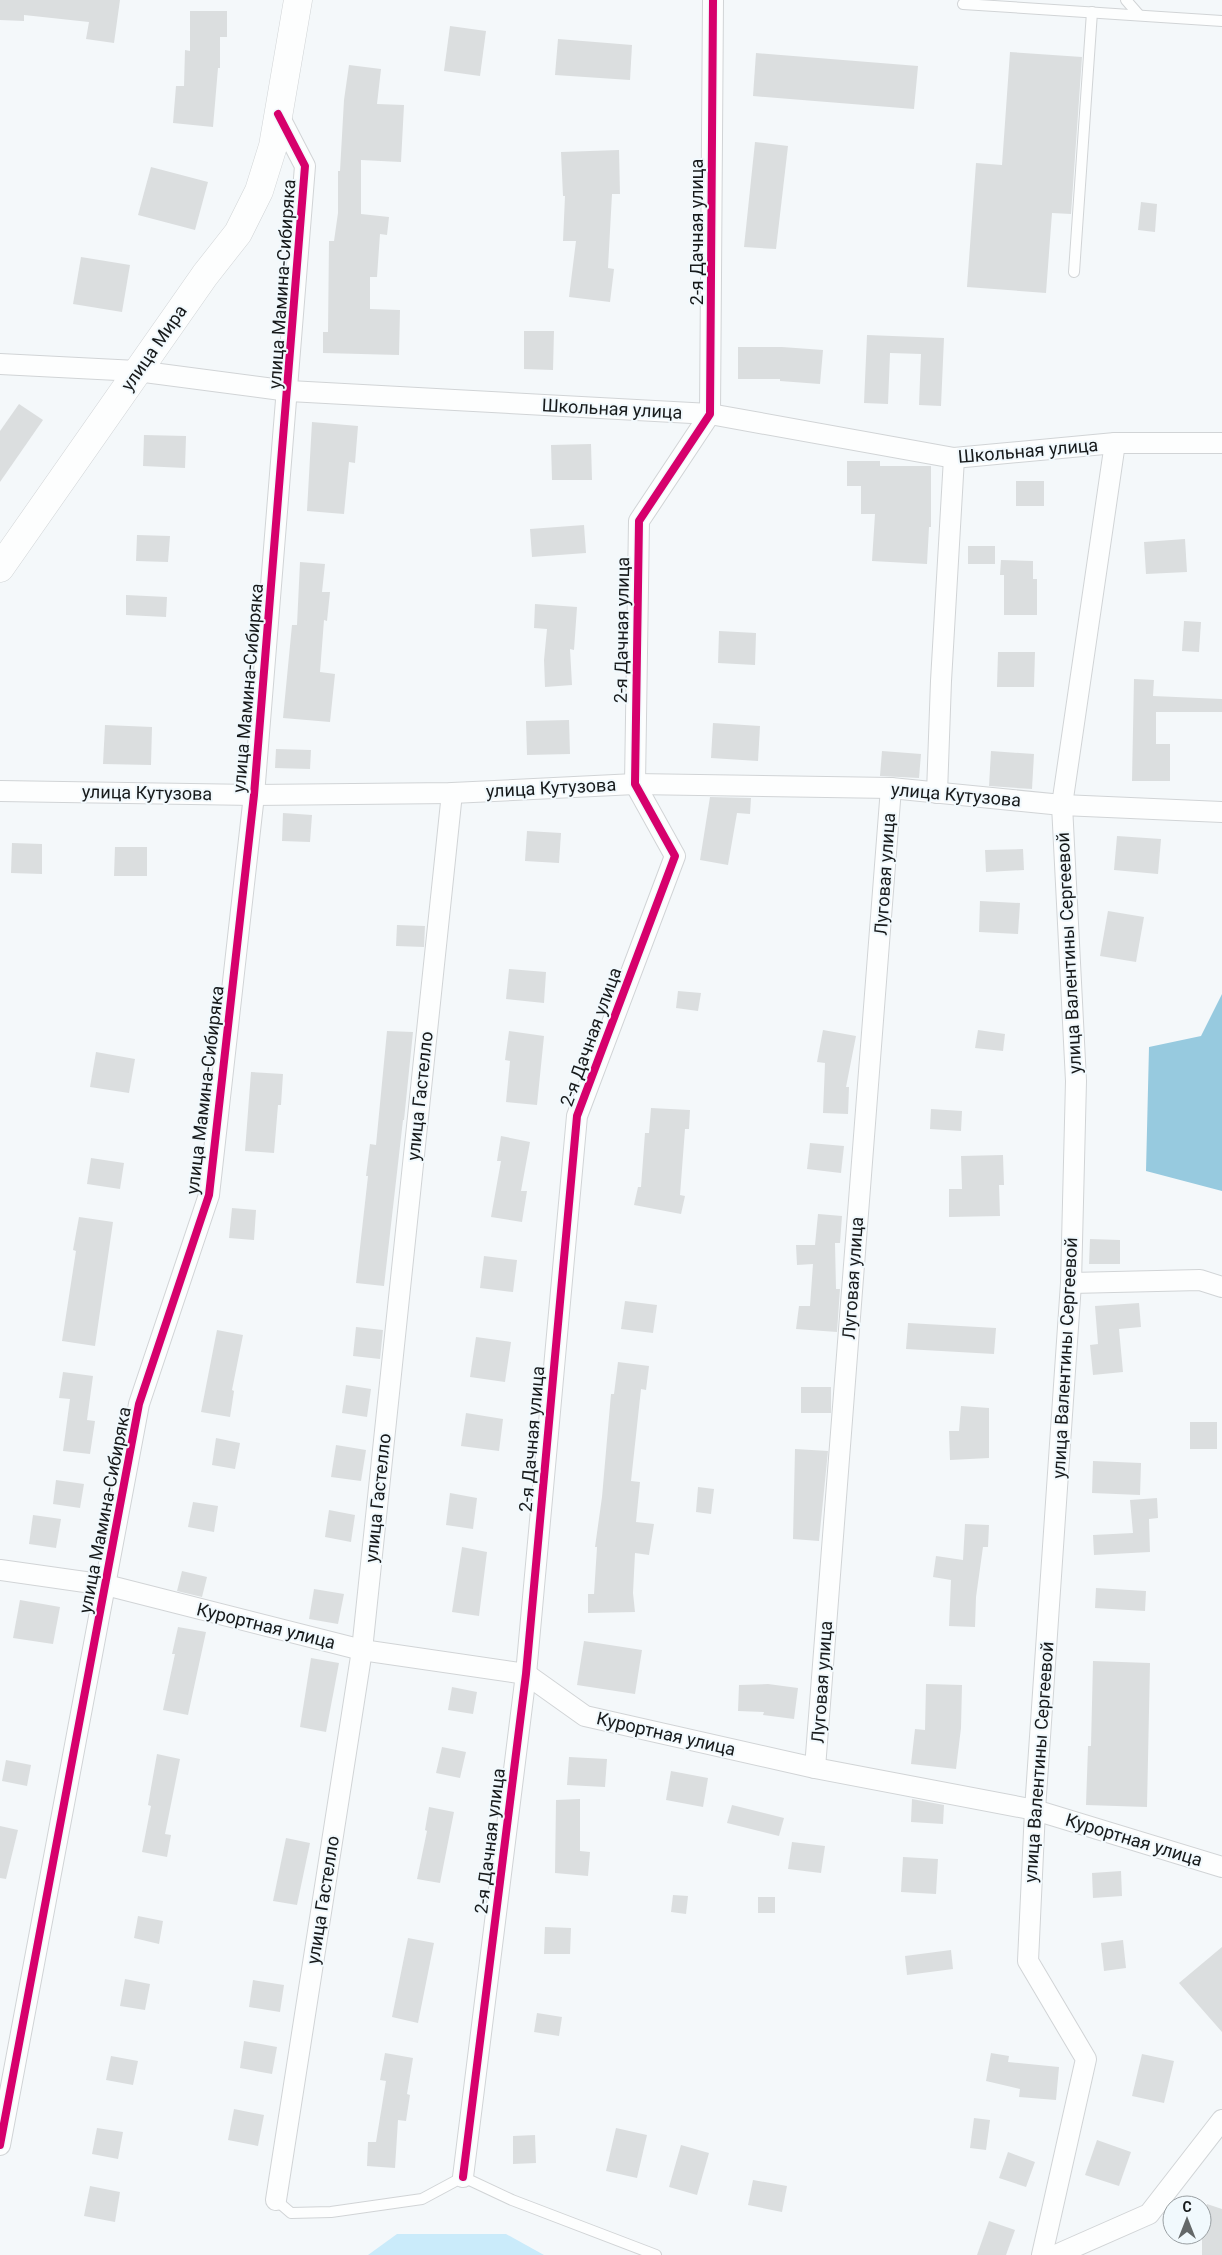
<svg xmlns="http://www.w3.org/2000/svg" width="1222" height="2255" font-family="Roboto,sans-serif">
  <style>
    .green { fill: #caebfa }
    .water { fill: #97cadf }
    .building { fill: #dbdedf }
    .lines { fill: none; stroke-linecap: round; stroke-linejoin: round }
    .lane-casing { stroke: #d1d4d6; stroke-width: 12 }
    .street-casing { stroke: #d1d4d6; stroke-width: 22 }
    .primary-casing { stroke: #d1d4d6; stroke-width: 29 }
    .lane { stroke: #fdfefe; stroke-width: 10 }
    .street { stroke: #fdfefe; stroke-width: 20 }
    .primary { stroke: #fdfefe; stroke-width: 28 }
    .cycleway-casing { stroke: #f1f9fd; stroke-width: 11 }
    .cycleway { stroke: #d6006c; stroke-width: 8 }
    .labels { text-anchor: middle; stroke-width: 4; stroke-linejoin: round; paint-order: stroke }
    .street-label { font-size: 18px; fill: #171a1b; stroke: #f1f9fd }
  </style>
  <rect width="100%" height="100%" fill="#f4f8fa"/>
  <polygon class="green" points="397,2234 506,2234 544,2255 368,2255"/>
  <polygon class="water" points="1222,994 1222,1191 1146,1171 1149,1047 1201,1036"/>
  <g class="building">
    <polygon points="0,0 120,0 114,43 86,39 89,22 24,15 24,21 0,20"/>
    <polygon points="190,11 227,11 227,37 220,37 220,68 218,68 213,127 173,123 176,86 184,86 185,50 190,51"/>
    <polygon points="450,26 486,31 480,76 444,71"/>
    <polygon points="558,39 632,45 630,80 555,75"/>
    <polygon points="1010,52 1082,57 1071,214 1052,213 1046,293 967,287 976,163 1002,165"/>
    <polygon points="756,53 918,66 914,109 753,96"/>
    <polygon points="349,65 381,69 377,104 404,105 401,162 361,160 361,214 389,217 387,235 380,234 377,277 370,277 370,309 400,310 399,355 323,353 323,332 328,332 329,241 334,241 338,213 338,171 340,171 344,100"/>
    <polygon points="755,142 788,146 776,249 744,247"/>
    <polygon points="619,150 620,194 612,194 608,268 614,269 610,302 569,297 576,241 563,241 565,196 563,196 561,152"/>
    <polygon points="151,167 208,182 195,230 138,215"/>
    <polygon points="1141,202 1157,204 1155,232 1138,230"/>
    <polygon points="81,257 130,265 122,312 73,304"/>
    <polygon points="524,331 554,331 553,370 524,369"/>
    <polygon points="867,335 944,338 941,406 919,405 921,354 890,353 888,404 864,403"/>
    <polygon points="738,347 782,347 823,350 820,384 780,381 780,379 738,379"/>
    <polygon points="19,404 43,420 0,482 0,431"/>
    <polygon points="312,422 358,426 355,463 349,462 344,514 307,511"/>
    <polygon points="144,435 186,436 185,468 143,466"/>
    <polygon points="591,444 592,480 552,480 551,445"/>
    <polygon points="847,461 880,461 880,466 931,466 931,527 929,527 927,564 872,561 875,514 861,514 861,486 847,486"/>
    <rect x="1016" y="481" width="28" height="25"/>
    <polygon points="584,525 586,553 532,557 530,529"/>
    <polygon points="137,535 170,536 168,562 136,561"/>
    <polygon points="1185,539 1187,572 1146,574 1144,542"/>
    <rect x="968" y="546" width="27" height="18"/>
    <polygon points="1001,560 1033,561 1033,579 1037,579 1037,615 1004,615 1004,575 1000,575"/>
    <polygon points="300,562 325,564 322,592 330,592 327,621 324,620 320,672 335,674 330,722 283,718 292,625 297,625"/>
    <polygon points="126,595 167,597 166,617 126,615"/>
    <polygon points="535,604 577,607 574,650 570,649 572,685 545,687 544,660 547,629 534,628"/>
    <polygon points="1184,621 1201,622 1199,652 1182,651"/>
    <polygon points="719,631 756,633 755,665 718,663"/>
    <polygon points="998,652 1035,652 1034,687 997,687"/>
    <polygon points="1134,679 1154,680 1153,696 1222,699 1222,712 1156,712 1156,744 1170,744 1170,781 1132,781"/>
    <polygon points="569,720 570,754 527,755 526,721"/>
    <polygon points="713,723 760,726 758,761 711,758"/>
    <polygon points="105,725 152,727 151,765 103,764"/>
    <polygon points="276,749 311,750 310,769 275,768"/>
    <polygon points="882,751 921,754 919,778 880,776"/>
    <polygon points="991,751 1034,754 1032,789 989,786"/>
    <polygon points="710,797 751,798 750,814 737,813 728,865 700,860"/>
    <polygon points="283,813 312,815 310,842 282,841"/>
    <polygon points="527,831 561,833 559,863 525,861"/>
    <polygon points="1117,836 1161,839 1158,874 1114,870"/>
    <polygon points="12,843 42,844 42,874 11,873"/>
    <polygon points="115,847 147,847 147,876 114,876"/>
    <polygon points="1023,849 1024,870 986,872 985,850"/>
    <polygon points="980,901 1020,903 1018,934 979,932"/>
    <polygon points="1108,911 1144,917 1136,962 1100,956"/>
    <polygon points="397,925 425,926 424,947 396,946"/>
    <polygon points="509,969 546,972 544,1003 506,999"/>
    <polygon points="678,991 701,993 698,1011 676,1008"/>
    <polygon points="823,1030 856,1036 846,1087 849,1087 848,1114 823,1113 825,1063 817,1062"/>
    <polygon points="978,1030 1005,1034 1003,1051 975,1048"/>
    <polygon points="387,1031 413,1032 404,1120 403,1120 384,1286 356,1283 368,1176 366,1176 370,1144 376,1145"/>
    <polygon points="509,1031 544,1036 537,1105 506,1102 510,1061 505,1060"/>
    <polygon points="96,1052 135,1059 129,1093 90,1087"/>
    <polygon points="251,1072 283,1074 281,1105 278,1105 274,1153 245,1151"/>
    <polygon points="651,1108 690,1110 689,1129 685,1129 680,1195 685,1196 681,1214 634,1205 638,1187 641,1187 645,1133 649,1133"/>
    <polygon points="931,1109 962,1111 961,1131 930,1129"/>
    <polygon points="501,1136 530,1142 521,1191 527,1191 522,1222 491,1217 501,1161 497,1161"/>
    <polygon points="810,1143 844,1146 841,1173 807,1169"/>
    <polygon points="1003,1155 1004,1185 999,1185 1000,1216 949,1217 949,1189 962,1189 961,1156"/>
    <polygon points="91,1158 124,1163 120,1189 87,1184"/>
    <polygon points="232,1208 256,1210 254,1240 229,1238"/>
    <polygon points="818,1214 842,1216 840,1243 835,1243 836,1289 840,1289 837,1332 796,1329 799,1306 810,1306 813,1264 797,1265 796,1245 815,1245"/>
    <polygon points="79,1217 113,1222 95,1346 62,1341 76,1251 73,1250"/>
    <polygon points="1090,1239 1120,1240 1120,1264 1089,1264"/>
    <polygon points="484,1256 517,1260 513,1292 480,1288"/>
    <polygon points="625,1301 657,1305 653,1333 621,1329"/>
    <polygon points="1139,1303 1141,1327 1119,1329 1123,1372 1093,1375 1090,1345 1098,1344 1095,1306"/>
    <polygon points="908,1323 996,1328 994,1354 906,1349"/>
    <polygon points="356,1327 383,1330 380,1359 353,1356"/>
    <polygon points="217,1330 243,1335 232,1390 234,1391 230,1417 201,1412"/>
    <polygon points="476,1337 511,1342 505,1382 470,1377"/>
    <polygon points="618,1362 649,1366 646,1390 641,1389 631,1481 640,1482 636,1522 654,1524 649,1555 635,1553 633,1593 635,1612 588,1613 588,1594 594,1594 597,1547 595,1547 602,1497 611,1394 614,1394"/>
    <polygon points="63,1372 93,1376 87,1420 95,1421 90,1454 63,1451 70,1399 59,1398"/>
    <polygon points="346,1385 371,1389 367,1417 342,1413"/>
    <rect x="801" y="1387" width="30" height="26"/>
    <polygon points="961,1406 989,1408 989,1458 950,1460 949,1431 959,1431"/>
    <polygon points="466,1413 503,1419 499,1451 461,1446"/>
    <rect x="1190" y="1422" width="27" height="27"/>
    <polygon points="216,1438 240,1443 235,1469 212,1465"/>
    <polygon points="336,1445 366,1450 361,1481 331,1477"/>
    <polygon points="795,1449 828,1451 819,1541 793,1539"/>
    <polygon points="1093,1461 1141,1463 1140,1495 1092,1493"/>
    <polygon points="56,1480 84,1484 80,1508 53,1504"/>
    <polygon points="698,1487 714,1489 711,1514 696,1512"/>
    <polygon points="450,1493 477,1498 473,1529 446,1525"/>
    <polygon points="1157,1498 1158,1518 1149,1519 1150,1552 1094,1555 1093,1535 1133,1533 1130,1500"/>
    <polygon points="193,1502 218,1506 214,1532 188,1527"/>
    <polygon points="329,1510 355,1515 351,1542 325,1537"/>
    <polygon points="33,1515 61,1519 56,1548 29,1544"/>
    <polygon points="965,1524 989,1525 988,1547 983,1547 976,1597 975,1627 949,1626 951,1580 933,1577 936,1556 963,1560"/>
    <polygon points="462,1547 487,1552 479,1616 452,1612"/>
    <polygon points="182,1571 207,1577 202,1597 177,1591"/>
    <polygon points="1096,1588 1146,1591 1145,1611 1095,1608"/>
    <polygon points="314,1589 344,1594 338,1624 309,1619"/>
    <polygon points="20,1600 60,1607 53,1644 13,1638"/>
    <polygon points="178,1627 206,1632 188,1715 163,1710 175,1654 172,1654"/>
    <polygon points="584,1641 642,1650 635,1694 577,1685"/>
    <polygon points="311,1658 339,1663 326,1732 300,1727"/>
    <polygon points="1093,1661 1150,1663 1147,1807 1086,1805 1088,1746 1091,1746"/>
    <polygon points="768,1684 798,1688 794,1719 763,1715 764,1712 738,1711 739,1685"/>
    <polygon points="926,1684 962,1685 961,1728 956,1769 911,1764 915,1729 925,1730"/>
    <polygon points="452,1687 477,1692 473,1714 448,1710"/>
    <polygon points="442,1747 466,1752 460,1778 436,1773"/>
    <polygon points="157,1754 180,1759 165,1834 171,1835 167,1857 142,1852 151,1806 148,1805"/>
    <polygon points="569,1757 607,1759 605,1787 567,1785"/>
    <polygon points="6,1760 31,1765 27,1786 2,1781"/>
    <polygon points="671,1771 708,1778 703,1807 666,1800"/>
    <polygon points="580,1799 580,1851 590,1852 588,1876 555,1873 556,1800"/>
    <polygon points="912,1799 944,1805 943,1824 911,1822"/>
    <polygon points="732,1805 784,1818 779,1836 727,1823"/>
    <polygon points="429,1807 454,1812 440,1883 417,1879 427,1831 425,1830"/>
    <polygon points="0,1826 18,1830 6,1879 0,1878"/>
    <polygon points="286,1838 310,1843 297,1905 273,1901"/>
    <polygon points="792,1842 825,1846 821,1873 788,1869"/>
    <polygon points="903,1857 938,1859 936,1894 901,1892"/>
    <polygon points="1121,1871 1122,1896 1093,1898 1092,1873"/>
    <polygon points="673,1895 688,1896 686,1914 671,1912"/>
    <rect x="758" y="1897" width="17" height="16"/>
    <polygon points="138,1916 163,1921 159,1944 134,1938"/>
    <polygon points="545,1927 571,1928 570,1954 544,1954"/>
    <polygon points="408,1938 434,1943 418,2023 392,2017"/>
    <polygon points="1123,1940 1126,1968 1104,1971 1101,1943"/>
    <polygon points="1222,1947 1222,2032 1179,1983"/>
    <polygon points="951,1950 953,1969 907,1975 905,1956"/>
    <polygon points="125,1979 150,1984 145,2010 120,2006"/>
    <polygon points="253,1980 284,1985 280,2012 249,2007"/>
    <polygon points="537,2013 562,2017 559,2036 534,2032"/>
    <polygon points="244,2041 277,2047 272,2074 240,2068"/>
    <polygon points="385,2053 413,2058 407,2094 410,2095 406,2121 398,2120 395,2168 367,2166 368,2142 376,2142 386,2081 380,2080"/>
    <polygon points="991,2053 1009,2056 1008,2062 1059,2067 1056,2100 1019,2097 1020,2089 986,2081"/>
    <polygon points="1142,2054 1174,2061 1164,2103 1132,2096"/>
    <polygon points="111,2056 138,2061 133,2085 106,2080"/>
    <polygon points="234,2109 264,2115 258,2146 228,2140"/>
    <polygon points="974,2118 990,2120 986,2150 970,2148"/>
    <polygon points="97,2128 123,2132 118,2159 92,2154"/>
    <polygon points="616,2128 647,2135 637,2178 606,2171"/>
    <polygon points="535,2135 536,2163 513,2164 513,2136"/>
    <polygon points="1097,2140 1131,2152 1119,2186 1085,2175"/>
    <polygon points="681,2145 709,2153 697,2195 669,2187"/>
    <polygon points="1008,2152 1035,2162 1026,2187 999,2178"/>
    <polygon points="753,2180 787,2186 782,2212 748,2205"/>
    <polygon points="90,2186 120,2192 115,2222 84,2216"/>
    <polygon points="1207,2204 1222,2209 1222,2255 1202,2255 1202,2219"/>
    <polygon points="989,2221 1015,2230 1006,2255 977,2255"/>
  </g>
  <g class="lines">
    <g class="lane-casing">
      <g id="lane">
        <polyline points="1126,0 1139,15"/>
        <polyline points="963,4 1222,21"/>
        <polyline points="1074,272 1092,12"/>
        <polyline points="276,2200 291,2213 331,2212 422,2199 463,2177 512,2200 656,2255"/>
      </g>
    </g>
    <g class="street-casing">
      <g id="street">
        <polyline points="0,364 137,371 289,391 710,414 954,458 1115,443 1222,443"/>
        <polyline points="0,791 254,795 452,793 635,784 891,788 1062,805 1222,812"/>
        <polyline points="937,793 941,681 954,458"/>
        <polyline points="1071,1283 1200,1280 1222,1287"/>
        <polyline points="0,1570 106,1585 362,1650 526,1674 585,1716 815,1768 1035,1810 1222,1867"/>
        <polyline points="815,1768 891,788"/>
        <polyline points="0,2145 139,1404 209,1195 254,795 305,166 278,114"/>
        <polyline points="463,2177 526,1674 577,1116 675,856 635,784 639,521 710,414 713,0"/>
        <polyline points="276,2200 362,1650 452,793"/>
        <polyline points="1042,2255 1086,2059 1028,1961 1035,1810 1071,1283 1076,1081 1062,805 1115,443"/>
        <polyline points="1056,2255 1149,2214 1222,2120"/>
      </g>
    </g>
    <g class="primary-casing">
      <polyline id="primary" points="0,568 205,275 238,233 259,191 273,146 298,0"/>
    </g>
    <use href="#lane" class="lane"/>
    <use href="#street" class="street"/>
    <use href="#primary" class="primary"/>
    <g class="cycleway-casing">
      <g id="cycleway">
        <polyline points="0,2145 139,1404 209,1195 254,795 305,166 278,114"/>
        <polyline points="463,2177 526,1674 577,1116 675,856 635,784 639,521 710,414 713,0"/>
      </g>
    </g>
    <use href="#cycleway" class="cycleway"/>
  </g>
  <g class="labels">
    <g class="street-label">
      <text transform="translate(697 232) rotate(-90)" y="6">2-я Дачная улица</text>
      <text transform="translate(282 284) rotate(-86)" y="6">улица Мамина-Сибиряка</text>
      <text transform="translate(154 348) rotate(-55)" y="6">улица Мира</text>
      <text transform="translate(612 409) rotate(3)" y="6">Школьная улица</text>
      <text transform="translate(1028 451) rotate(-5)" y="6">Школьная улица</text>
      <text transform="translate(622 630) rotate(-89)" y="6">2-я Дачная улица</text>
      <text transform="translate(248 688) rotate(-85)" y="6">улица Мамина-Сибиряка</text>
      <text transform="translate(551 788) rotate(-3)" y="6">улица Кутузова</text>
      <text transform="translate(147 793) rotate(1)" y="6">улица Кутузова</text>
      <text transform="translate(956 795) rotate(5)" y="6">улица Кутузова</text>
      <text transform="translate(885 874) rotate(-86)" y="6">Луговая улица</text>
      <text transform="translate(1069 953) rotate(-93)" y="6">улица Валентины Сергеевой</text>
      <text transform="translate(591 1037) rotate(-70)" y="6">2-я Дачная улица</text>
      <text transform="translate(205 1090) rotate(-83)" y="6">улица Мамина-Сибиряка</text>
      <text transform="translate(420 1096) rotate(-84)" y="6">улица Гастелло</text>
      <text transform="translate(853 1278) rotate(-86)" y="6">Луговая улица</text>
      <text transform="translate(1065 1358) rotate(-87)" y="6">улица Валентины Сергеевой</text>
      <text transform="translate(532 1439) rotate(-85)" y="6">2-я Дачная улица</text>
      <text transform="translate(378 1498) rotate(-84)" y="6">улица Гастелло</text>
      <text transform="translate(105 1510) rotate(-79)" y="6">улица Мамина-Сибиряка</text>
      <text transform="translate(266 1626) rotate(14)" y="6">Курортная улица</text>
      <text transform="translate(822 1682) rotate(-86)" y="6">Луговая улица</text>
      <text transform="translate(666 1734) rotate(13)" y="6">Курортная улица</text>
      <text transform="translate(1039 1762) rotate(-86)" y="6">улица Валентины Сергеевой</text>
      <text transform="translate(1134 1840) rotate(17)" y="6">Курортная улица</text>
      <text transform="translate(490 1841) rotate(-83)" y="6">2-я Дачная улица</text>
      <text transform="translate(323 1900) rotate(-81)" y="6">улица Гастелло</text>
    </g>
  </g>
  <g transform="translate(1187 2220)"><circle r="24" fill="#f1f9fd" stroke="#9aa0a3"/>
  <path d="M0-4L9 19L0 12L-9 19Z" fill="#646869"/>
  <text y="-8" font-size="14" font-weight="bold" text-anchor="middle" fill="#171a1b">С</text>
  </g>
</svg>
